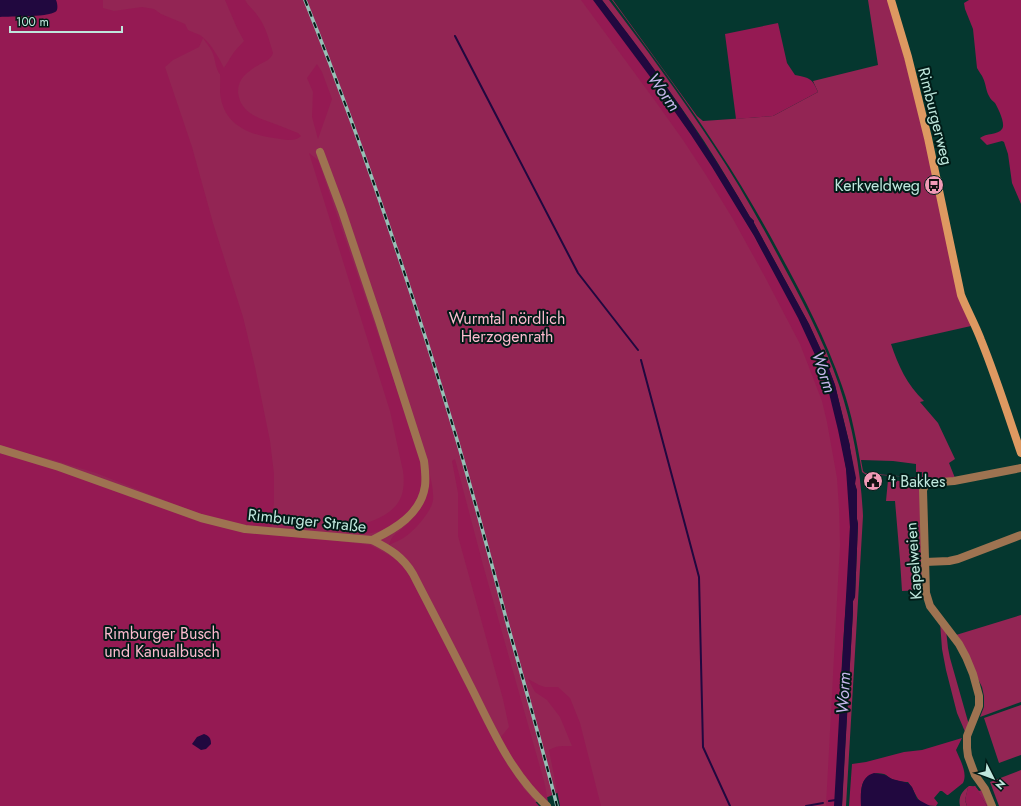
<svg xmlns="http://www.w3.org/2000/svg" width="1021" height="806" font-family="Jost,sans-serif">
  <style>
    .green { fill: #932554; fill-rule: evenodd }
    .forest { fill: #951a53 }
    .water { fill: #21083f }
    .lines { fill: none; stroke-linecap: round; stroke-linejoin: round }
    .stream { stroke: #21083f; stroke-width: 2 }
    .street { stroke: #9e7351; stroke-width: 8 }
    .secondary { stroke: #de9961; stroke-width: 8 }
    .rail-casing { stroke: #96c0b6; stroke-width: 3.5 }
    .rail { stroke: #011b17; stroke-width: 2; stroke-dasharray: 6; stroke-linecap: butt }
    .labels { text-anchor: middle; stroke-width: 4; stroke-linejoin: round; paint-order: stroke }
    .street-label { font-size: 16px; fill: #bfe7dd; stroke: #011b17 }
    .poi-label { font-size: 16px; fill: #bfe7dd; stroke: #011b17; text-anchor: end }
    .park-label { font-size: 16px; fill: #fbbbce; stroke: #011b17 }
    .water-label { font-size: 17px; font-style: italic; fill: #c7b6ec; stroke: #011b17 }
  </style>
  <rect width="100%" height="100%" fill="#05372f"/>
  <g class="green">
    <polygon points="0,0 597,0 702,145 799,311 842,427 839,806 566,806 564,790 527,806 0,806"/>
    <path d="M602,0h7c36,47 71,95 104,145 23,34 43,70 63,107 23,43 47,86 63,133 14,42 22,87 24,131l-17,290h-4l1,-22 10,-173v-10l2,-4 3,-73 -1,-5v-27l-2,-8v-6l-5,-30v-2l-15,-61 -9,-24 -17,-37 -55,-101v-2l-4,-4c-15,-26 -30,-51 -46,-76 -32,-48 -67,-95 -102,-141z"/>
    <path d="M612,0h1l84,116 6,5 70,-5 45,-24 -5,-11 65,-16 -10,-65h21l22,82 60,244 -80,18c7,21 16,41 33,57l-4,1 18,21 17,36 -6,4 6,15 -28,2 -18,-3 -44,-3 -3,-2c-5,-29 -10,-58 -20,-86 -16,-47 -39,-90 -63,-134 -19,-35 -39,-70 -62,-104 -33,-51 -69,-99 -105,-148zM861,460l32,1 23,3v8h6v5h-12l-45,-4 -2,-2z"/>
    <polygon points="888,480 911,482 921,486 923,590 902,591 900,560 895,501 886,501"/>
    <polygon points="1021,615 1021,702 980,717 984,707 984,696 982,687 956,635"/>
    <polygon points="940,622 946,630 948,648 950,658 969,725 966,734 957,713 946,670 942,649"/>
    <polygon points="1021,705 1021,755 999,763 984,718"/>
    <polygon points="1021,770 1021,806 999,806 990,782"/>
    <path d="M969,786h6l4,5 3,-1 8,16h-3l-13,-20 -6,2 -3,12 2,6h-7c-2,-9 2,-15 9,-20z"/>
  </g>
  <g class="forest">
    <path d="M56,0h47v8l11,3 28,-4 12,2 7,5 24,10 3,6c3,2 8,3 12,5 10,7 18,21 24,33l10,-16 10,-11 -7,-13 -12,-28h20c4,7 8,9 12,15 9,11 12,25 16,38 -2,7 -10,9 -16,13 -4,2 -7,5 -10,7 -6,5 -9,11 -9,19 2,21 20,26 37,32 8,3 15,6 23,9l3,3c-7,7 -19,3 -27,2 -24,-3 -48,-13 -53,-39 -2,-8 0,-17 -1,-25 -1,0 -3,-5 -3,-5 -2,-5 -2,-10 -4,-15 -2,-6 -7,-11 -10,-16l-4,9 -26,13 -8,7 27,80 21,76 30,94 12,50 15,74 4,33v28l-3,27 -52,-9 -37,-13 -86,-34 -46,-14 -50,-12v-430l47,-2 9,-3 1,-4z"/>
    <path d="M581,0h12c64,84 125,170 175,263 17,31 36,62 48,94 14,35 24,74 30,111 8,54 2,108 -2,162 -4,59 -6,117 -10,176h-8l14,-261 -1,-37 -2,-30 -10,-56 -5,-21 -22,-57 -35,-67 -32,-58 -27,-44 -23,-35 -30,-42z"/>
    <path d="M969,0h52v204l-9,-21 -4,-29 -4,-12 -2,-1 -15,4 -7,-7c6,-5 18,-3 22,-9 4,-5 -4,-21 -7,-26 -2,-2 -5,-4 -6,-7 -3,-5 -3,-12 -6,-18 -1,-3 -4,-6 -6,-10l-4,-39 -8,-20 -1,-6z"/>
    <path d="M778,23l9,40 8,12c15,3 17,3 23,17l-45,24 -37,3 -11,-85z"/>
    <polygon points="317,64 322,72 332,99 318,139 312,117 313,92 307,78"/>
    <path d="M309,153l9,7 96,279c3,8 6,16 7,24 7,34 -17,65 -50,70 -6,1 -13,0 -19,0v-6c20,-5 47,-13 51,-37 1,-6 1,-13 0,-19l-13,-60z"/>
    <polygon points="0,453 34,462 224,528 255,534 329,540 370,545 392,557 402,564 406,570 518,780 523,788 539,806 0,806"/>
    <polygon points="455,459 483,565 545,785 548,802 527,781 500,738 509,727 503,699 458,536 458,493 452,461"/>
    <path d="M428,466c2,11 6,23 5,34 -1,10 -15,26 -23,33 -5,5 -14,9 -21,12 3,-11 7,-10 15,-18 10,-9 20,-20 23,-33 2,-8 0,-19 1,-28z"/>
    <path d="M528,679l11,6 6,2h13l12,11 10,25 21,83h-41l-11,-56c8,-5 14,-4 23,-4l-12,-29 -13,-17 -12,-8z"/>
    <path d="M962,738l-6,12c4,10 12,23 7,33l-15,12h-1l-5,-4h-2l-6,7 4,5 -2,3c-21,0 -18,-12 -28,-24 -5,0 -12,-1 -16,-3 -3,-1 -5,-4 -8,-5 -5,-1 -9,-1 -13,1 -12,5 -10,20 -10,31h-12l3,-42 14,-2 38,-10 18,-2z"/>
    <polygon points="975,786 987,806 967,806 965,800 968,787"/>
  </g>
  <g class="water">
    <path d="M0,0h56c1,2 2,7 1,10 -3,8 -48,6 -57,7z"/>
    <path d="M593,0h9c19,25 39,50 57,76 32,46 63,92 91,141l4,4v2l55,101 17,37 9,24 15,61v2l6,30 -1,6 2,6v29l1,5 -3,73 -2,4v10l-11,195h-8l16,-279 -4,-58 -8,-39 -9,-37 -13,-36 -18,-39 -44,-82 -42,-69 -21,-32 -40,-57z"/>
    <path d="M204,734c5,2 7,4 7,10l-5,5 -5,1 -9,-6 5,-7z"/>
    <path d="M874,773l11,2 7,4 16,4 4,4 5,12 13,7h-69c0,-12 -2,-29 13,-33z"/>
  </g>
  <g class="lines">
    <g class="stream">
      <polyline points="455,36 578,273 638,350"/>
      <polyline points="641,360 699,577 703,747 730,806"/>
      <polyline points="829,801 836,800"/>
      <polyline points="806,806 823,803"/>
    </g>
    <g class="street">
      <path d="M320,152l22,59 37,110 45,140c1,8 2,17 1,25 -4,28 -30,43 -53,54"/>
      <path d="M0,449l59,18 142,51 44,11 127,11c18,9 31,17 41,34 19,37 38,73 56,109 22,43 41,90 78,123"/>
      <polyline points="925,562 949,561 958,559 1021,535"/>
      <polyline points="992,806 985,789 975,775 968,756 967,748 967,736 979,706 979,696 973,674 966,657 959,644 930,606 926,593 923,490 926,484 928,483 954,481 1021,468"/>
    </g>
    <path class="secondary" d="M891,0l17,57 20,81 33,157c6,15 14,29 20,45 15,37 27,75 40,113"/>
    <g class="rail-casing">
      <path id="rail" d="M305,0c57,142 106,287 150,433 19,64 36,128 53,193 17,60 34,120 49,180"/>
    </g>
    <use href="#rail" class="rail"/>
  </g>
  <defs>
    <g id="bus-disc" transform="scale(1)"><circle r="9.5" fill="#f09ab6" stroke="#011b17"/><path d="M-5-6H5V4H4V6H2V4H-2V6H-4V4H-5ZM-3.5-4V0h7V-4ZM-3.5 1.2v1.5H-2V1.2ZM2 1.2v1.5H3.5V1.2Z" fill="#111"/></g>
    <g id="civic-disc" transform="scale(1)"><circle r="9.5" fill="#f09ab6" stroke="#011b17"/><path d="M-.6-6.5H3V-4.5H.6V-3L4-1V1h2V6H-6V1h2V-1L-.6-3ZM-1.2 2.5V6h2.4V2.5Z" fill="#111"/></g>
  </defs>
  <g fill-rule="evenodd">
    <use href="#bus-disc" x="934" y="185"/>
    <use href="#civic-disc" x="873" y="481"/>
  </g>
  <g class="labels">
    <g class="street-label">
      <text transform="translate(936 116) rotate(76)" y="6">Rimburgerweg</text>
      <text transform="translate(307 520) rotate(6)" y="6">Rimburger Straße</text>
      <text transform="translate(913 561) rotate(-94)" y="6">Kapelweien</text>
    </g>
    <g class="poi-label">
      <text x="920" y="191">Kerkveldweg</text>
      <text x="887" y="487" text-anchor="start">'t Bakkes</text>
    </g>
    <g class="park-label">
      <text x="507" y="324">Wurmtal nördlich<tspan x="507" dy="18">Herzogenrath</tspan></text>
      <text x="162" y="639">Rimburger Busch<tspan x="162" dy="18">und Kanualbusch</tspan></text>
    </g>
    <g class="water-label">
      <text transform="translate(664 92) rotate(54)" y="6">Worm</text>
      <text transform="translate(824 372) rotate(71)" y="6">Worm</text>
      <text transform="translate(843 693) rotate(-87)" y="6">Worm</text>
    </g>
  </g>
  <g transform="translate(993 778) rotate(132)" stroke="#011b17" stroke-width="3" paint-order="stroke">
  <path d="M0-3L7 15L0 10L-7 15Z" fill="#bfe7dd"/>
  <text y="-6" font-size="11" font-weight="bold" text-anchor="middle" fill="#bfe7dd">N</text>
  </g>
  <path d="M10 26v6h112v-6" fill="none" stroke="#bfe7dd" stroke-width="2"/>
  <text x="16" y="26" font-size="12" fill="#bfe7dd" stroke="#011b17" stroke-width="3" paint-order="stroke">100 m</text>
</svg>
